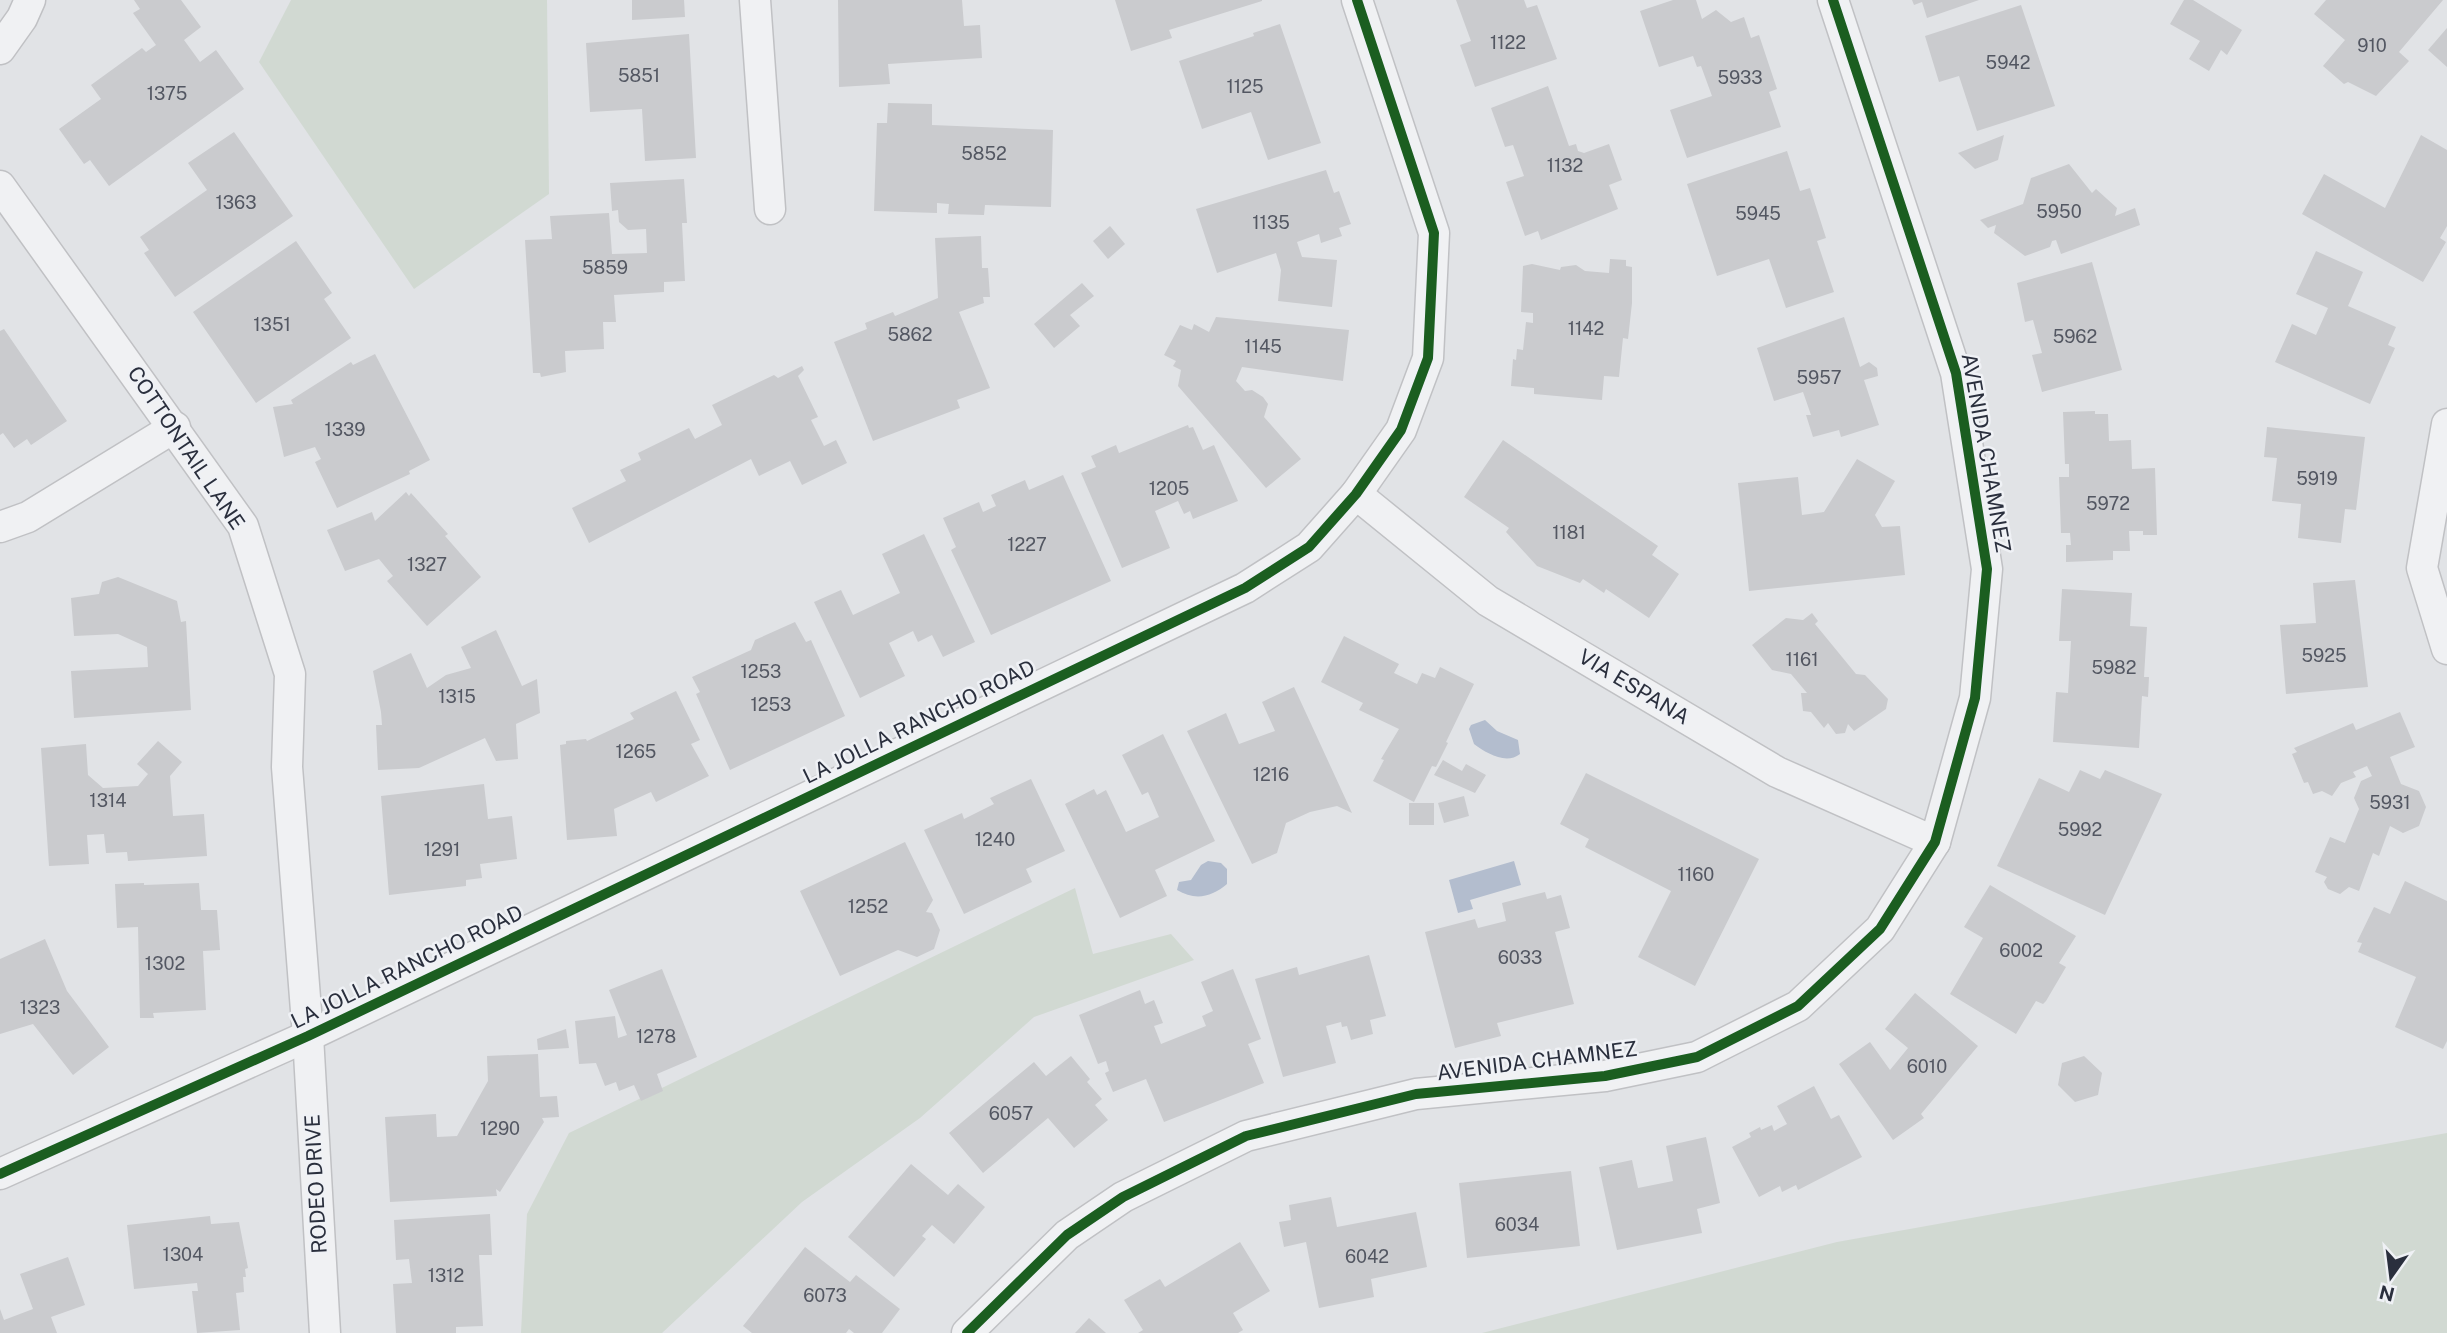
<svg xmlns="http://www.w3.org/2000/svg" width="2447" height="1333" font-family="'Public Sans',sans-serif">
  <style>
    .green { fill: #d1d9d2 }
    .water { fill: #b3bdce }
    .building { fill: #cacbce }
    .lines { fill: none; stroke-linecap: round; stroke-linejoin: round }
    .street-casing { stroke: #c0c1c4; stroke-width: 33 }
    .street { stroke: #f0f1f3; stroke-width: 30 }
    .cycleway-casing { stroke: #eff1f5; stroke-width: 15 }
    .cycleway { stroke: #1b5e20; stroke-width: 10 }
    .labels { text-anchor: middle; stroke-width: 5; stroke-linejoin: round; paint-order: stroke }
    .number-label { font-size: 18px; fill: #535762 }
    .street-label { font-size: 21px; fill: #2a2f3d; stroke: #eff1f5 }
  </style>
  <rect width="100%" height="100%" fill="#e1e3e6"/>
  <g class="green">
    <polygon points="291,0 547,0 549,194 414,289 259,62"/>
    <polygon points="1075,888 1093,954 1171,934 1194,960 1034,1017 920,1118 802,1202 662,1333 521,1333 527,1214 569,1133"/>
    <polygon points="2447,1133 2447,1333 1482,1333 1837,1242"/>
  </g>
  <g class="water">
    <path d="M1485,720l12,11 21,9 2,14c-14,11 -34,-1 -46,-10l-5,-15 2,-4z"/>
    <path d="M1208,861l13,2 6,6v15c-15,13 -32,17 -50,6l2,-8 12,-2 10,-15z"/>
    <polygon points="1514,861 1521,885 1470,900 1473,909 1458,913 1449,880"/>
  </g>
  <g class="building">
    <polygon points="134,0 181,0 201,27 184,40 200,62 216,50 244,89 109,186 90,160 84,164 59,129 101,99 91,85 142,48 146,52 156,45 133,13 140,9"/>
    <polygon points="632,0 684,0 685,17 632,20"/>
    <polygon points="838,0 962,0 964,26 980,25 982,58 888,64 890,84 839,87"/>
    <polygon points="1115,0 1262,0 1262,1 1169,30 1172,38 1131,51"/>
    <polygon points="1456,0 1524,0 1527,8 1537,5 1557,59 1475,87 1460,45 1471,41"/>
    <polygon points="1673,0 1696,0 1702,19 1716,10 1731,22 1744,17 1751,38 1759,35 1777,89 1769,92 1781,127 1687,158 1670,110 1712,96 1701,66 1697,67 1693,56 1659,67 1640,11"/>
    <polygon points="1912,0 1979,0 1927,18 1922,2 1914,5"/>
    <polygon points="2184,0 2193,0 2242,30 2227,55 2221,50 2209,71 2189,59 2200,41 2170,24"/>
    <polygon points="2326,0 2443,0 2399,52 2409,61 2376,96 2348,82 2344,84 2323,66 2345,40 2314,14"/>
    <polygon points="2021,5 2055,106 1977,131 1959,76 1939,82 1925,36"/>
    <polygon points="1280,24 1321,143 1268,160 1251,112 1202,129 1179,61 1254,36 1253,33"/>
    <polygon points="2447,28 2447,67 2428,50"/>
    <polygon points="689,34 696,158 645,161 642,109 590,112 586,43"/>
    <polygon points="1548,86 1569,146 1576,144 1578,151 1584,153 1609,144 1622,180 1609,185 1618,209 1541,240 1538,231 1525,236 1506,182 1524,176 1513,145 1505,147 1491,108"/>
    <polygon points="888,103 932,104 932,125 1053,130 1051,207 985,205 984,215 948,214 949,204 937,203 937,213 874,211 877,123 887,123"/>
    <polygon points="234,132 293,216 175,297 144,253 149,250 140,237 207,190 188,163"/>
    <polygon points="2004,135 1998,160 1975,169 1958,153"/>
    <polygon points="2421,135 2447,150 2447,226 2440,238 2446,242 2423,282 2302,214 2324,174 2385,208"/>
    <polygon points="1787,151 1800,191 1810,188 1826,238 1817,241 1834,292 1786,308 1769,259 1717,276 1687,184"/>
    <polygon points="2069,164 2092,193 2096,189 2117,208 2115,216 2135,208 2140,225 2061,254 2056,240 2052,241 2050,247 2025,256 1994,233 1996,225 1988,228 1980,220 2023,204 2031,178"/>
    <polygon points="1326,170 1334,193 1339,191 1351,224 1339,228 1342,236 1321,243 1319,234 1297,242 1302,257 1337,260 1332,307 1278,301 1281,270 1276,253 1217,273 1196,209"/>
    <polygon points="684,179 687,223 682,223 685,281 664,282 664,292 614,295 616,322 603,322 604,349 565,351 566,372 541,377 540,373 533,373 525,240 552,239 550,216 609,213 612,254 647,253 646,229 628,230 619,222 618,210 612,211 610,183"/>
    <polygon points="1110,226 1125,244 1108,259 1093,241"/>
    <polygon points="981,236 982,268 988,268 990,297 983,297 984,303 959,312 990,388 957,400 960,408 873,441 834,342 867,329 865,323 893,312 895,316 938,298 935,238"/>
    <polygon points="296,241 332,293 324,299 351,338 256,403 193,312"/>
    <polygon points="2316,251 2363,272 2348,306 2396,327 2388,345 2395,348 2370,404 2275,362 2292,324 2316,335 2328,308 2296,294"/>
    <polygon points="1610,259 1626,260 1626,266 1632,267 1632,303 1628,339 1623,338 1619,377 1604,376 1602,400 1534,394 1534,388 1511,386 1513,359 1516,360 1517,349 1523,350 1526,322 1533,323 1533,313 1521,312 1523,266 1532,264 1560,270 1561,267 1576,265 1585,271 1609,273"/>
    <polygon points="2092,262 2122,370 2042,392 2032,355 2042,353 2033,320 2025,322 2017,283"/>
    <polygon points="1082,283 1094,296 1070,315 1080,326 1054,348 1034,324"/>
    <polygon points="1216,317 1349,330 1343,381 1242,367 1236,381 1245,391 1252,390 1263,397 1268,404 1264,417 1301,459 1266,488 1178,386 1181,370 1173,366 1176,361 1164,355 1180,325 1192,330 1194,324 1209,332"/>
    <polygon points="1844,317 1860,367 1869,362 1877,368 1878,376 1864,380 1879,425 1841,437 1839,430 1813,437 1806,415 1811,415 1803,392 1774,401 1757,348"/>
    <polygon points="4,329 67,421 31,445 27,439 14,448 3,433 0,435 0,331"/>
    <polygon points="375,354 430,460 409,471 410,474 337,508 315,462 321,459 315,447 284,457 273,407 293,404 291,400 351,362 353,365"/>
    <polygon points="802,366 804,370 798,376 818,417 811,420 824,446 836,440 847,463 802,485 790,461 759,476 751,459 589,543 572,508 626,481 620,470 641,460 638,453 689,428 695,439 722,425 712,405 774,375 778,378"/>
    <polygon points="2095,411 2095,414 2108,414 2109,441 2131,440 2132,469 2155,468 2157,535 2143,535 2143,531 2129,531 2130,551 2113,551 2113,560 2066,562 2066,545 2071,545 2070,533 2061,533 2059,477 2069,477 2069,464 2065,464 2063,412"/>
    <polygon points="1188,425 1189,428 1193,427 1203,450 1214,445 1238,501 1193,519 1190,511 1184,514 1178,501 1155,511 1170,548 1122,568 1081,473 1096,467 1091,456 1116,445 1119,453"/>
    <polygon points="2267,427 2365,437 2356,510 2345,509 2341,543 2298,538 2301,504 2272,501 2277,458 2264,457"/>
    <polygon points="1503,440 1658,546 1652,555 1679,574 1649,618 1606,589 1604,593 1583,579 1580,583 1537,566 1506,532 1509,528 1464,497"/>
    <polygon points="1857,459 1895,481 1875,515 1882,527 1900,526 1905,575 1749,591 1738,483 1798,477 1802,515 1824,512"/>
    <polygon points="1063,475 1111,581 991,635 951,550 956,547 943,518 979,502 983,512 996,506 991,495 1025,480 1029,490"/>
    <polygon points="406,492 409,496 411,493 448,534 445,536 481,577 427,626 387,581 393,576 379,559 345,571 327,530 372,512 375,521"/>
    <polygon points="924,534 975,642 943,657 932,635 918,642 913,631 889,643 905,676 860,698 814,602 841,590 853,615 900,593 882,554"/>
    <polygon points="118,577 177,601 181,622 186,621 191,710 74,718 71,671 148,667 147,647 118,634 74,636 71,598 99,594 102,582"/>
    <polygon points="2355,580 2368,687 2286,694 2280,625 2316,623 2313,583"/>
    <polygon points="2062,589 2132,593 2130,626 2147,627 2144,677 2149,677 2148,697 2142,696 2139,748 2053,742 2056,692 2068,693 2071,641 2059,641"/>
    <polygon points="1812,613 1818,621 1815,624 1856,674 1865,675 1888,699 1886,709 1854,731 1848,724 1845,733 1836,734 1828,723 1824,728 1811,712 1803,711 1801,693 1807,693 1791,674 1772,670 1752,645 1786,618 1803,620"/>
    <polygon points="795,622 806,642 811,640 845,716 730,770 696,694 700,692 692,677 751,650 755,640"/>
    <polygon points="496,630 522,686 537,679 540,713 516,724 518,759 496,761 485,738 419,768 378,770 376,725 382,725 381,712 373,671 411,653 427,688 446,675 471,668 461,647"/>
    <polygon points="1344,636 1399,664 1394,673 1417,684 1422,673 1435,678 1440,667 1474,684 1446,742 1448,743 1436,767 1432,766 1414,802 1373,781 1384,760 1381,759 1399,729 1359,710 1363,703 1321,682"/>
    <polygon points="1294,687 1352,813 1337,806 1310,812 1286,823 1277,853 1252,864 1187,731 1226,713 1239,744 1275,731 1262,702"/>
    <polygon points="676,691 700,740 691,744 709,776 656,802 651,792 614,809 617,836 567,840 560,745 566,744 566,741 586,739 587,741 634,719 630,713"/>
    <polygon points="2400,712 2415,747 2390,757 2401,784 2419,791 2426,807 2419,826 2403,833 2390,826 2379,856 2373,853 2359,891 2349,887 2340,894 2328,889 2324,882 2327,877 2315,872 2330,837 2345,843 2359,809 2354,798 2361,781 2372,776 2367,766 2353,772 2356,777 2341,783 2332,796 2322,791 2313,794 2308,782 2304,783 2292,754 2297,752 2294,748 2353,723 2356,730"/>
    <polygon points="1163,734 1215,841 1155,870 1167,896 1120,918 1065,804 1094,789 1097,795 1106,790 1126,832 1159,817 1148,792 1142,795 1122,755"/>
    <polygon points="158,741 182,762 170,776 173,816 204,814 207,856 128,861 127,852 106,853 104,834 87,835 89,864 49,866 41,748 86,744 88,775 103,788 138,786 148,774 137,764"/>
    <polygon points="1443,760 1462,771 1466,764 1486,775 1475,793 1434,775"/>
    <polygon points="2080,770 2100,779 2105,770 2162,794 2105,915 1997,866 2039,778 2069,792"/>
    <polygon points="1586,773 1759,859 1695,986 1638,957 1671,891 1585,847 1589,839 1560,824"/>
    <polygon points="1031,779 1065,851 1026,869 1032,882 964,914 924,830 962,813 964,819 994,804 990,798"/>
    <polygon points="484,784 488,819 512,816 517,859 480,864 482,878 466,880 466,886 389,895 381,796"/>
    <polygon points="1464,796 1469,816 1444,823 1438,803"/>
    <rect x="1409" y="803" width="25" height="22"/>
    <polygon points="905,842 933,900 926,912 932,913 940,930 934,949 917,957 898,950 840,976 800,891"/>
    <polygon points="2405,881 2447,901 2447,1041 2443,1049 2395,1027 2416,977 2358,952 2362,943 2357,942 2374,907 2390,914"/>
    <polygon points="144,883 144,885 199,883 201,910 217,910 220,950 203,951 206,1010 153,1013 154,1018 140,1018 138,927 117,928 115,884"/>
    <polygon points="1990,885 2076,936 2059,963 2066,967 2046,1001 2043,1004 2036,1001 2016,1034 1950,994 1983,938 1964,927"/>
    <polygon points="1545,892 1547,899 1561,895 1570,928 1555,932 1574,1004 1497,1023 1501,1036 1455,1048 1425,932 1475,919 1478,928 1506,921 1502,903"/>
    <polygon points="45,939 67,991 109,1047 73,1075 33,1024 0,1034 0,959"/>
    <polygon points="1369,955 1386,1016 1370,1020 1373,1034 1351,1040 1347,1026 1342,1027 1341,1022 1326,1026 1336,1063 1283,1077 1255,979 1297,967 1299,975"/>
    <polygon points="662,969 697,1057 657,1074 663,1091 641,1101 634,1085 619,1091 616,1082 605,1086 596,1063 579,1064 575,1021 615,1016 618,1038 627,1035 609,990"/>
    <polygon points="1233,969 1261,1039 1248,1044 1264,1083 1164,1122 1146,1079 1113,1092 1105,1073 1109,1071 1106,1061 1098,1064 1079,1015 1140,990 1145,1004 1154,1000 1163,1023 1154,1026 1161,1044 1206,1026 1202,1016 1213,1011 1201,982"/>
    <polygon points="1915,993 1978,1046 1921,1114 1924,1118 1893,1140 1839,1064 1870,1042 1890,1070 1908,1048 1885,1029"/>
    <polygon points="566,1029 569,1048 538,1050 537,1039"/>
    <polygon points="538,1054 540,1097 557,1096 559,1117 542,1118 544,1122 500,1192 496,1189 497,1196 390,1202 385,1117 436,1114 437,1137 457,1136 488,1081 487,1056"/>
    <polygon points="1071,1056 1090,1079 1087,1082 1102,1099 1095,1105 1108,1120 1074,1148 1048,1118 983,1173 949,1133 1034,1062 1046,1076"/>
    <polygon points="2084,1056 2102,1073 2098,1095 2075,1102 2058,1085 2062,1063"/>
    <polygon points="1814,1086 1831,1119 1839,1115 1862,1157 1798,1190 1796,1185 1782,1192 1780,1186 1759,1197 1732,1147 1751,1137 1749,1133 1760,1127 1761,1130 1772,1125 1774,1131 1787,1124 1777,1106"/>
    <polygon points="1706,1137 1720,1203 1697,1209 1702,1233 1617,1250 1599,1167 1632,1160 1638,1188 1673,1181 1666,1146"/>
    <polygon points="911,1164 948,1195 958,1184 985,1207 954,1244 932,1225 922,1236 926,1239 894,1277 848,1237"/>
    <polygon points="1571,1171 1580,1246 1467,1258 1459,1183"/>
    <polygon points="1331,1197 1337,1227 1416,1212 1427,1267 1371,1279 1374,1297 1319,1308 1306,1242 1284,1247 1279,1222 1291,1220 1289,1205"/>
    <polygon points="490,1214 492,1255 479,1255 483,1326 456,1327 456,1333 396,1333 393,1284 412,1283 409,1259 396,1260 394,1220"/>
    <polygon points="210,1216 211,1224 239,1222 248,1268 245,1269 246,1277 243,1277 244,1292 236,1293 240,1330 197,1333 192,1291 198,1291 197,1283 134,1289 127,1225"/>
    <polygon points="1240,1242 1270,1291 1233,1313 1243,1330 1238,1333 1138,1333 1143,1330 1124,1300 1160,1279 1165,1287"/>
    <polygon points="805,1247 850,1282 856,1275 900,1309 882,1333 854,1333 849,1329 846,1333 752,1333 743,1326"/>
    <polygon points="68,1257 85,1305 51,1317 57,1333 0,1333 0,1309 4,1320 33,1309 20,1274"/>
    <polygon points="1089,1318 1106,1333 1075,1333"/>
  </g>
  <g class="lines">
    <g class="street-casing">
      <g id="street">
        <polyline points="755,0 770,209"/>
        <polyline points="0,49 22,18 30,0"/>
        <polyline points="0,186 243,526 290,674 287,767 308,1036 325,1333"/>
        <polyline points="2447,424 2422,568 2447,649"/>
        <polyline points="1356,494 1488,601 1777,772 1935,842"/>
        <polyline points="0,527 28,517 175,427"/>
        <polyline points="0,1174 308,1036 1245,588 1309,547 1356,494 1401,430 1428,358 1434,233 1357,0"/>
        <polyline points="967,1333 1067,1235 1123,1197 1246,1136 1416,1094 1605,1076 1697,1057 1798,1006 1880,929 1935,842 1975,698 1987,569 1956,373 1833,0"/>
      </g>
    </g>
    <use href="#street" class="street"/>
    <g class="cycleway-casing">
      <g id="cycleway">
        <polyline points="0,1174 308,1036 1245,588 1309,547 1356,494 1401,430 1428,358 1434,233 1357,0"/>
        <polyline points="967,1333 1067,1235 1123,1197 1246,1136 1416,1094 1605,1076 1697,1057 1798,1006 1880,929 1935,842 1975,698 1987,569 1956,373 1833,0"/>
      </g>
    </g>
    <use href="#cycleway" class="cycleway"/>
  </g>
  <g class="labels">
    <g class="number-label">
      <text x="1508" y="49">1122</text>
      <text x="2372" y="52">910</text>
      <text x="2008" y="69">5942</text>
      <text x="639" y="82">5851</text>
      <text x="1740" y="84">5933</text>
      <text x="1245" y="93">1125</text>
      <text x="167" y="100">1375</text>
      <text x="984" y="160">5852</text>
      <text x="1565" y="172">1132</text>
      <text x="236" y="209">1363</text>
      <text x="2059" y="218">5950</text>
      <text x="1758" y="220">5945</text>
      <text x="1271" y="229">1135</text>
      <text x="605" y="274">5859</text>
      <text x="272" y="331">1351</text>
      <text x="1586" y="335">1142</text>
      <text x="910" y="341">5862</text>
      <text x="2075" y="343">5962</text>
      <text x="1263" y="353">1145</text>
      <text x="1819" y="384">5957</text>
      <text x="345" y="436">1339</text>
      <text x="2317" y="485">5919</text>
      <text x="1169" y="495">1205</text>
      <text x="2108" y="510">5972</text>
      <text x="1569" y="539">1181</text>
      <text x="1027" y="551">1227</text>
      <text x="427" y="571">1327</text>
      <text x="2324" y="662">5925</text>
      <text x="1802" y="666">1161</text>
      <text x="2114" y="674">5982</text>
      <text x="761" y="678">1253</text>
      <text x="457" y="703">1315</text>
      <text x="771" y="711">1253</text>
      <text x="636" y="758">1265</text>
      <text x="1271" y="781">1216</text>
      <text x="108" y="807">1314</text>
      <text x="2390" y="809">5931</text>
      <text x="2080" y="836">5992</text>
      <text x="995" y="846">1240</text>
      <text x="442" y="856">1291</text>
      <text x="1696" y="881">1160</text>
      <text x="868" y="913">1252</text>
      <text x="2021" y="957">6002</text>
      <text x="1520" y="964">6033</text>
      <text x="165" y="970">1302</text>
      <text x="40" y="1014">1323</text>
      <text x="656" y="1043">1278</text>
      <text x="1927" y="1073">6010</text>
      <text x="1011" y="1120">6057</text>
      <text x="500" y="1135">1290</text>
      <text x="1517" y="1231">6034</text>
      <text x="183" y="1261">1304</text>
      <text x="1367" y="1263">6042</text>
      <text x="446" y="1282">1312</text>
      <text x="825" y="1302">6073</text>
    </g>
    <g class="street-label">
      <text transform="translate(186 448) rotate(56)" y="7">COTTONTAIL LANE</text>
      <text transform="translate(1986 453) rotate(80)" y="7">AVENIDA CHAMNEZ</text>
      <text transform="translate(1634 687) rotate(31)" y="7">VIA ESPANA</text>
      <text transform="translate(919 722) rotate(-26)" y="7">LA JOLLA RANCHO ROAD</text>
      <text transform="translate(407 967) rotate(-26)" y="7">LA JOLLA RANCHO ROAD</text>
      <text transform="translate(1537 1061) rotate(-7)" y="7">AVENIDA CHAMNEZ</text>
      <text transform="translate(316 1184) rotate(-93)" y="7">RODEO DRIVE</text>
    </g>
  </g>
  <g transform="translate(2391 1277) rotate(194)" stroke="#eff1f5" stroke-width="5" paint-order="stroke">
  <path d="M0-5L12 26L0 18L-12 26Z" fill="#2a2f3d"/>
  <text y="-10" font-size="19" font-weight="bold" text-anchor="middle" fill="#2a2f3d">N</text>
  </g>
</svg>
